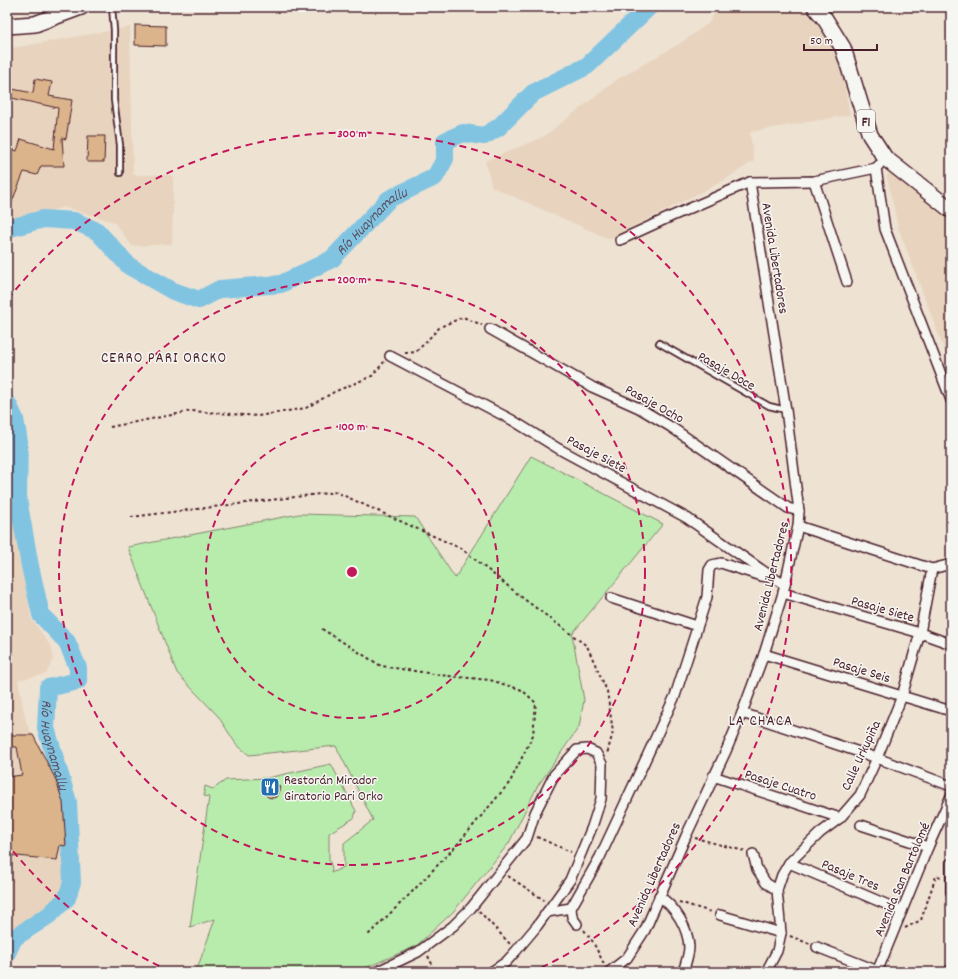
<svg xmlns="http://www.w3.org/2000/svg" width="958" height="979" font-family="Dekko,sans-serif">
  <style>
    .built { fill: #e8d4be }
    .green { fill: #b8ecad; stroke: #81866c }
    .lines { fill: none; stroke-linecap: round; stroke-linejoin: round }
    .river { stroke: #81c4e2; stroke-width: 18 }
    .building { fill: #dbb48c; stroke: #4a1f2b }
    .service-casing { stroke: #4a1f2b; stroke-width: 8 }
    .minor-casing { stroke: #4a1f2b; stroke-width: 12 }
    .trunk-casing { stroke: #4a1f2b; stroke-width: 18 }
    .path { stroke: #4a1f2b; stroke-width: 2; stroke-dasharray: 3 3; stroke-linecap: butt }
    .service { stroke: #f6f6f2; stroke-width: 4.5 }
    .minor { stroke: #f6f6f2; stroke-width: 9 }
    .trunk { stroke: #f6f6f2; stroke-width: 15 }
    .ring { fill: none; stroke: #c2185b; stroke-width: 2; stroke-dasharray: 7 5 }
    .labels { text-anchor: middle; stroke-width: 3; stroke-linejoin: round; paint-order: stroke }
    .shield { fill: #f6f6f2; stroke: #7e6067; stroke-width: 1 }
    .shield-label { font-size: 13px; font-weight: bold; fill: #4a1f2b }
    .street-label { font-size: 14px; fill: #4a1f2b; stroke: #f6f6f2 }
    .poi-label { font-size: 14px; fill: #4a1f2b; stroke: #f6f6f2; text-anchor: start }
    .water-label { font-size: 15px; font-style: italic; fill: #5a5162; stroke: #f6f6f2 }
    .neighbourhood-label { font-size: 15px; letter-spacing: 1px; fill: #4a1f2b; stroke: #f6f6f2 }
    .centre { fill: #c2185b; stroke: #f6f6f2; stroke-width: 2 }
    .ring-label { font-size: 12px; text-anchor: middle; font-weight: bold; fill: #c2185b; stroke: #f6f6f2; stroke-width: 3; stroke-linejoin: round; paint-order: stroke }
  </style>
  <rect width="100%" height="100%" fill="#eee2d3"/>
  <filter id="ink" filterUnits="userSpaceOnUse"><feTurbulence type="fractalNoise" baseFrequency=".025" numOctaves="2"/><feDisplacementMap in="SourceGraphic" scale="8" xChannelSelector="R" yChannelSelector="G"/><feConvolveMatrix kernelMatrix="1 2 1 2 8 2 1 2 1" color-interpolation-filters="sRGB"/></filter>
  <g filter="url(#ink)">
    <g class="built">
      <polygon points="718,7 802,7 826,34 839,57 850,115 750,132 754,161 723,181 609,239 492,187 485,161 543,137 618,79 682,42 708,24"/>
      <polygon points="130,27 133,175 173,175 173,213 172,244 132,246 114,222 64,207 7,223 7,49"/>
      <polygon points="893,172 951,217 951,368 898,227 887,177 889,173"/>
      <polygon points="7,414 13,442 13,453 10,485 12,496 31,618 52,648 53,660 46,674 18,680 26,722 55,778 63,802 66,846 66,869 64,891 7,938"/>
    </g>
    <polygon class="green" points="531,456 663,524 572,634 584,700 579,727 537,787 509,843 453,912 416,946 356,972 196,972 215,919 190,927 209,797 204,796 205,786 213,789 226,780 267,778 331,764 356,811 354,818 329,833 329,859 332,868 331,873 344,867 344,843 373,820 336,746 249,755 236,744 218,716 177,673 128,547 299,514 415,517 455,578"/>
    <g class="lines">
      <g class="river">
        <path id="s1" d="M7,229l36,-10 31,2 23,10 32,35 44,25 26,9 21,-11 61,-5 51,-25 57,-60 46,-22 10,-18v-18l18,-8 21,3 15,-9 34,-34 54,-27 62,-59"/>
        <path id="s2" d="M7,403l2,3 6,13 4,23 -1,57 12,67 11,49 26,27 11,26v13l-30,7 -2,40 22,74 4,80 -5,16 -18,17 -35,23 -7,15"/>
      </g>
    </g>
    <g class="building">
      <polygon points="135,25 166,26 166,46 135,45"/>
      <polygon points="35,79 52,82 49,96 72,100 66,139 62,138 64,166 41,166 37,175 24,172 7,214 7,148 17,151 21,139 54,149 58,108 7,97 7,88 33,93"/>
      <polygon points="88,136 105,136 104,162 87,162"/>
      <polygon points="7,735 33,735 55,778 63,802 66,846 60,845 57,860 7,855 7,777 22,775 17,747 7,747"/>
      <circle cx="272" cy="790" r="8"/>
    </g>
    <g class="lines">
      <g class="service-casing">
        <g id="service">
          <polyline points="112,7 114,30 114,100 120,145 120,173"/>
          <polyline points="659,343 769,406 786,410"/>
        </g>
      </g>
      <g class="minor-casing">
        <g id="minor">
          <polyline points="879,165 876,168 885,229 951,400"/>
          <polyline points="814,181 847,282"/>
          <polyline points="620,240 670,217 750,182"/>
          <polyline points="490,329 592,387 639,408 671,427 788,508 799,511"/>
          <polyline points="390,356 512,420 559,449 687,518 772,577 785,585"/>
          <polyline points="798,526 932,569 951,564"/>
          <polyline points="783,593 920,633 951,644"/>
          <polyline points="611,598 697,626"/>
          <polyline points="764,654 951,711"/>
          <polyline points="742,713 877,758 951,786"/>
          <polyline points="713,776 840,818"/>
          <polyline points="861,825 928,847"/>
          <polyline points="753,854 757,869 766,883 777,890"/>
          <polyline points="789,863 902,911"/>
          <polyline points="951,863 951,892"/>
          <path d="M659,896c16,11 29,31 30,51 0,6 -4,19 -6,25"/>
          <polyline points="547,912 571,908"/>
          <polyline points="720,915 781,933"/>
          <polyline points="577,924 572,917 571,908 600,857 675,696 707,597 709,570 712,565 721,563 761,576 770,577"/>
          <polyline points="817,947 878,971"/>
          <polyline points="376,972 418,952 453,926 471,908 527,838 535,813 554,775 577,750 587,749 596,753 602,764 601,799 592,827 570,880 537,926 516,951 506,962 491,972"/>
          <polyline points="609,972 627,958 645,930 686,836 726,751 742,713 764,654 783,593 798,526 799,511 786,410 750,182 814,181 876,168"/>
          <polyline points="766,972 777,951 781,933 777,890 782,875 789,863 820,833 840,818 860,795 877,758 902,696 920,633 932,569"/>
          <polyline points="877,972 928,847 951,796"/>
          <polyline points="950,972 951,969"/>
        </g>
      </g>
      <g class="trunk-casing">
        <g id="trunk">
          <polyline points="815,7 825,19 843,48 870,135 885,158 951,210"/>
          <polyline points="7,26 35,24 81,7"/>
        </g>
      </g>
      <g class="path">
        <polyline points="405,353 416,352 440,327 463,317 482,325"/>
        <polyline points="110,427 192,411 258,416 306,408 334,392 372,376 384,362"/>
        <polyline points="131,517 336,492 462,549 524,599 587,646 607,691 613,732 607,754"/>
        <polyline points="322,629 381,666 448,676 490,680 522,690 536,703 533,735 510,782 455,847 409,895 367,936"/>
        <polyline points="537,837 571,852"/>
        <polyline points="695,838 744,851"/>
        <polyline points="508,876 544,900"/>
        <polyline points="679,902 711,912"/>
        <polyline points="479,911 510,944"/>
        <polyline points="905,928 921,920 936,876 943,877"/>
        <polyline points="584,930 593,942 604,964"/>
        <polyline points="790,936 810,944"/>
        <polyline points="428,956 436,972"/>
      </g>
      <use href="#service" class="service"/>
      <use href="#minor" class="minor"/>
      <use href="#trunk" class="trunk"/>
    </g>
  </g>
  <g class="ring">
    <circle cx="352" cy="572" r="146"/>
    <circle cx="352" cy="572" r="293"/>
    <path d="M170 971A439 439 0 0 1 8 845M8 299A439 439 0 1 1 534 971"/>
  </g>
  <defs>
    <g id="restaurant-square" transform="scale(1)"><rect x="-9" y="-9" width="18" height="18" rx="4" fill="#1f6fb2" stroke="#f6f6f2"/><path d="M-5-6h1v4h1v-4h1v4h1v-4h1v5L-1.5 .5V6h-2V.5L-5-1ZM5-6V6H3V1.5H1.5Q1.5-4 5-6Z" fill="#fff"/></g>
  </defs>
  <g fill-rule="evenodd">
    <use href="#restaurant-square" x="270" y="787"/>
  </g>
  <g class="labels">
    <rect class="shield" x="857" y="110" width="18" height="22" rx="3"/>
    <g class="shield-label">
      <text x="866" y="126">F1</text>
    </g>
    <g class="street-label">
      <text transform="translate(776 258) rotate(81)" y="5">Avenida Libertadores</text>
      <text transform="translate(727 370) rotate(30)" y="5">Pasaje Doce</text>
      <text transform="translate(655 403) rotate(29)" y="5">Pasaje Ocho</text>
      <text transform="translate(597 453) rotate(28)" y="5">Pasaje Siete</text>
      <text transform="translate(770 576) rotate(-76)" y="5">Avenida Libertadores</text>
      <text transform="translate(883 608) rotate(16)" y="5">Pasaje Siete</text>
      <text transform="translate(862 669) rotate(17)" y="5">Pasaje Seis</text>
      <text transform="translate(860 755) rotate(-65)" y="5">Calle Urkupiña</text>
      <text transform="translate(781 784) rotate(18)" y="5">Pasaje Cuatro</text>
      <text transform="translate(653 874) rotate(-66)" y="5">Avenida Libertadores</text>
      <text transform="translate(851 874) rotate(23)" y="5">Pasaje Tres</text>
      <text transform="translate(901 879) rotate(-67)" y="5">Avenida San Bartolomé</text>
    </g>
    <g class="poi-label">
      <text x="284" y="784">Restorán Mirador<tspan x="284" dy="16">Giratorio Pari Orko</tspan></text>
    </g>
    <g class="water-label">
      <text dy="5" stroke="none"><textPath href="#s1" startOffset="416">Río Huaynamallu</textPath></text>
      <text dy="5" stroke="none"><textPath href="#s2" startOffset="384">Río Huaynamallu</textPath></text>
    </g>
    <g class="neighbourhood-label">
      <text x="164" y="362">CERRO PARI ORCKO</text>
      <text x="761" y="725">LA CHACA</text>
    </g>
  </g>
  <circle cx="352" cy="572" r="6" class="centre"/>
  <g class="ring-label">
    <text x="352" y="137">300 m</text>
    <text x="352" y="283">200 m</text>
    <text x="352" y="430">100 m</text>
  </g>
  <rect width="958" height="979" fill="none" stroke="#f6f6f2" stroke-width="24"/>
  <rect x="12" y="12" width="934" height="955" fill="none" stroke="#4a1f2b" stroke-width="1.5" filter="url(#ink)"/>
  <path d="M804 44v6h73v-6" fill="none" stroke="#4a1f2b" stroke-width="2"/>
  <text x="810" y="44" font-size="12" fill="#4a1f2b" stroke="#f6f6f2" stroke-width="3" paint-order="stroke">50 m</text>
</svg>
